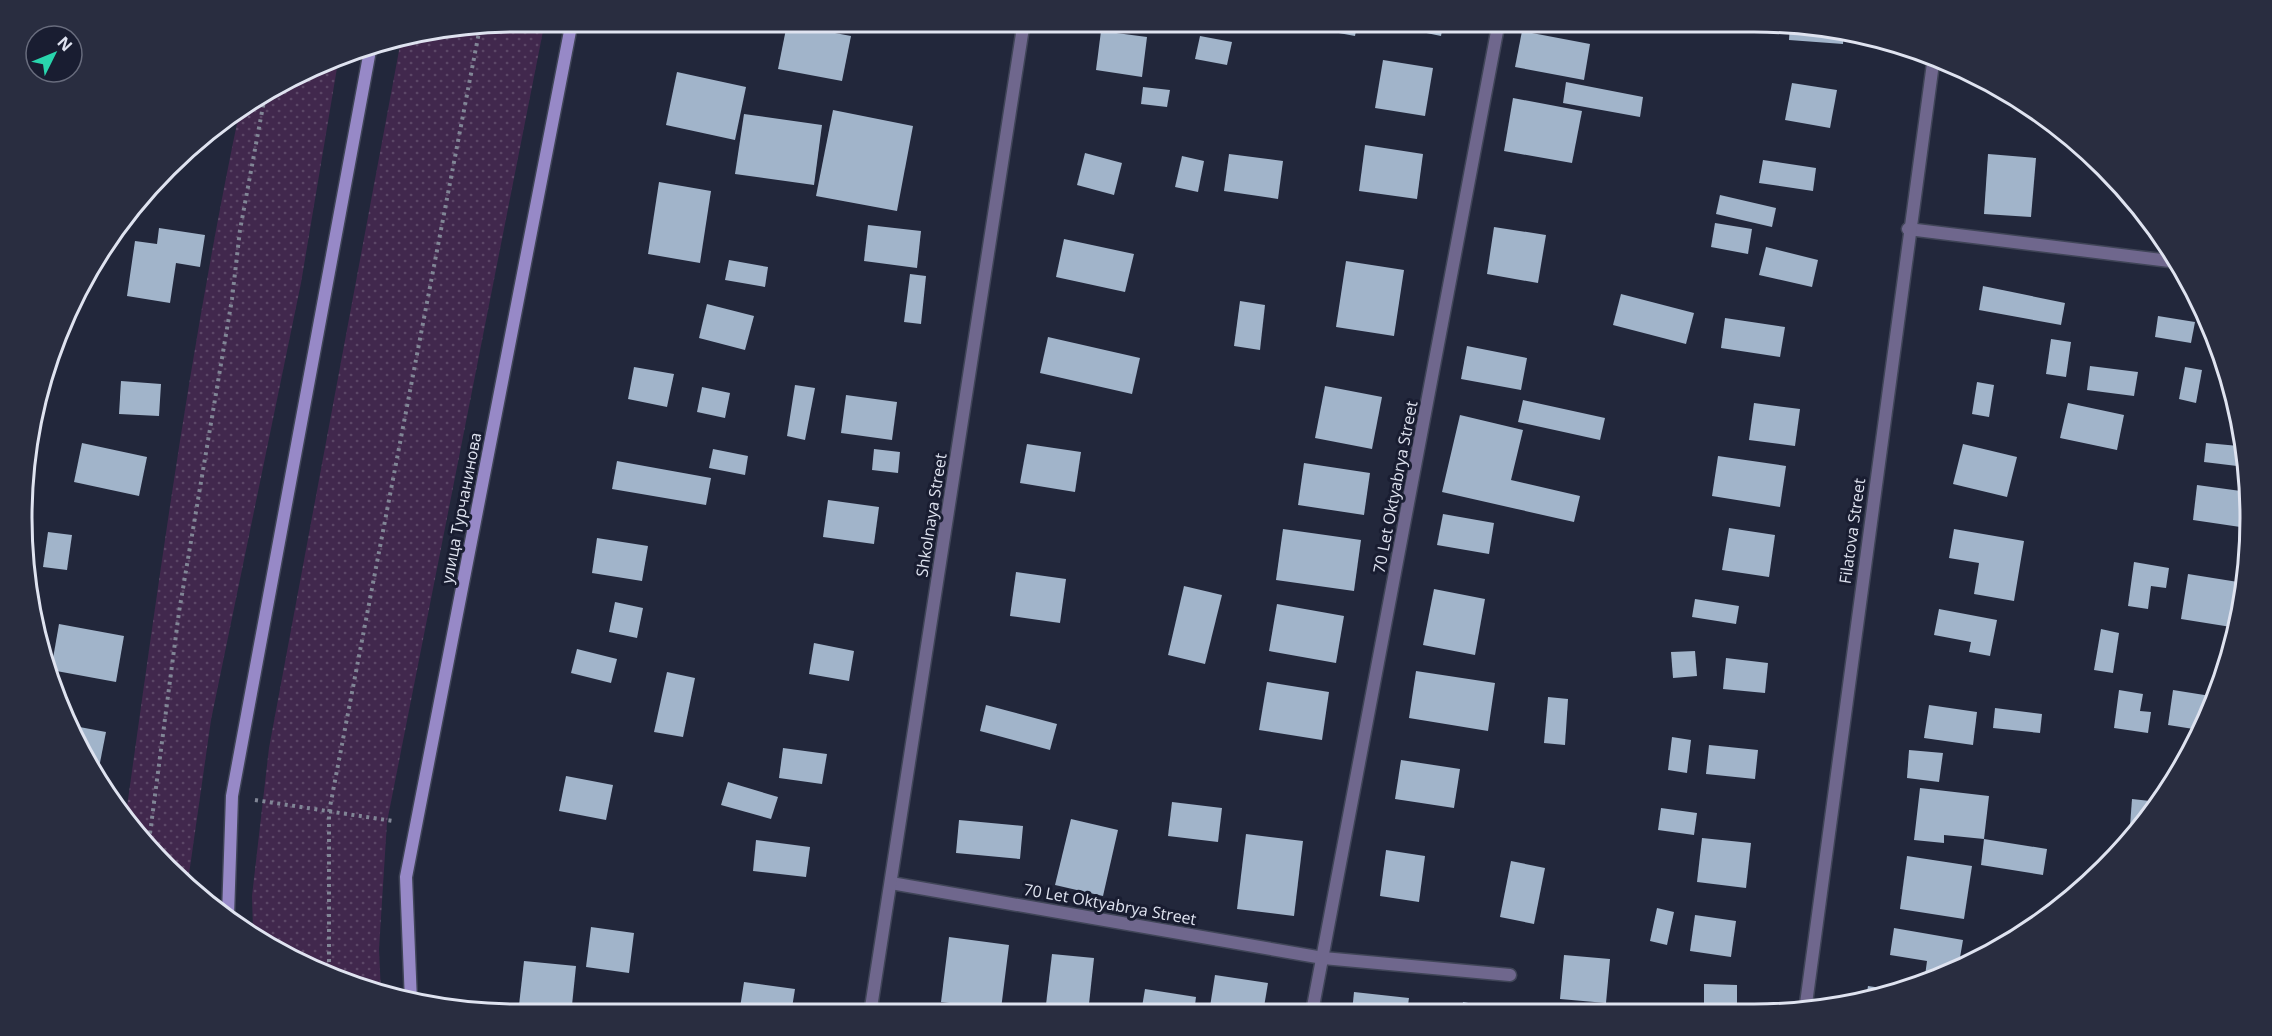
<svg xmlns="http://www.w3.org/2000/svg" width="2272" height="1036" font-family="'Open Sans',sans-serif">
  <style>
    .park { fill: url(#park-dots) }
    .building { fill: #a1b4ca }
    .lines { fill: none; stroke-linecap: round; stroke-linejoin: round }
    .street-casing { stroke: #404558; stroke-width: 15 }
    .secondary-casing { stroke: #404558; stroke-width: 15 }
    .path { stroke: #818696; stroke-width: 4; stroke-dasharray: 3 4.5; stroke-linecap: butt }
    .street { stroke: #6f678d; stroke-width: 12 }
    .secondary { stroke: #9789c7; stroke-width: 12 }
    .labels { text-anchor: middle; stroke-width: 6; stroke-linejoin: round; paint-order: stroke }
    .street-label { font-size: 16px; fill: #dfe3f0; stroke: #191d31 }
    .rim { fill: none; stroke: #dfe3f0; stroke-width: 3 }
  </style>
  <defs>
    <pattern id="park-dots" width="8" height="8" patternUnits="userSpaceOnUse" patternTransform="scale(1.5)"><rect width="8" height="8" fill="#41284d"/><path d="M2 2h.1M6 6h.1" fill="none" stroke="#5c4767" stroke-width="1.8" stroke-linecap="round"/></pattern>
  </defs>
  <rect width="100%" height="100%" fill="#22273b"/>
  <g class="park">
    <polygon points="518,21 545,21 387,822 379,949 381,993 328,977 253,931 252,896 269,748 401,40"/>
    <path d="M339,56l-38,227 -90,437 -24,168 -61,-74c33,-236 65,-472 114,-705l30,-22z"/>
  </g>
  <g class="building">
    <polygon points="1329,21 1358,21 1355,36 1328,31"/>
    <polygon points="1383,21 1444,21 1441,36 1383,24"/>
    <polygon points="787,24 851,36 842,81 778,69"/>
    <polygon points="1790,25 1844,30 1843,44 1789,40"/>
    <polygon points="1101,31 1147,37 1142,77 1096,70"/>
    <polygon points="1522,31 1590,44 1584,80 1515,67"/>
    <polygon points="1200,36 1232,42 1227,65 1195,59"/>
    <polygon points="1383,60 1433,68 1425,116 1375,108"/>
    <polygon points="677,72 746,87 735,140 666,125"/>
    <polygon points="1566,82 1643,97 1640,117 1563,103"/>
    <polygon points="1792,83 1837,90 1830,128 1785,120"/>
    <polygon points="1143,87 1170,90 1167,107 1141,104"/>
    <polygon points="1513,98 1582,111 1572,163 1504,151"/>
    <polygon points="833,110 913,126 897,211 816,196"/>
    <polygon points="744,114 822,125 814,185 735,174"/>
    <polygon points="1365,145 1423,154 1417,199 1359,191"/>
    <polygon points="1085,153 1122,163 1114,195 1077,185"/>
    <polygon points="1229,154 1283,161 1278,199 1224,191"/>
    <polygon points="1988,154 2036,158 2031,217 1984,214"/>
    <polygon points="1182,156 1204,161 1198,192 1175,187"/>
    <polygon points="1763,160 1816,168 1813,191 1759,183"/>
    <polygon points="659,182 711,191 700,263 648,254"/>
    <polygon points="1720,195 1776,208 1772,227 1716,214"/>
    <polygon points="1715,223 1752,229 1748,254 1711,247"/>
    <polygon points="868,225 921,231 917,268 864,261"/>
    <polygon points="1494,227 1546,235 1538,283 1487,274"/>
    <polygon points="159,228 205,235 200,267 176,263 170,303 127,296 135,241 157,244"/>
    <polygon points="1064,239 1134,254 1125,292 1056,277"/>
    <polygon points="1766,247 1818,260 1812,287 1759,275"/>
    <polygon points="729,260 768,267 765,287 725,280"/>
    <polygon points="1346,261 1404,270 1394,336 1336,327"/>
    <polygon points="910,274 926,276 921,324 904,322"/>
    <polygon points="1983,286 2065,303 2061,325 1979,310"/>
    <polygon points="1621,294 1694,313 1686,344 1613,325"/>
    <polygon points="1240,301 1265,305 1260,350 1234,346"/>
    <polygon points="707,304 754,316 745,350 699,338"/>
    <polygon points="2158,316 2195,322 2191,343 2155,337"/>
    <polygon points="1725,318 1785,327 1780,357 1721,348"/>
    <polygon points="1048,337 1140,358 1132,394 1040,373"/>
    <polygon points="2051,339 2071,342 2066,377 2046,374"/>
    <polygon points="2218,343 2224,364 2215,363"/>
    <polygon points="1467,346 1527,358 1521,390 1461,379"/>
    <polygon points="2090,366 2138,372 2134,396 2087,390"/>
    <polygon points="634,367 674,374 667,407 628,399"/>
    <polygon points="2185,367 2202,370 2196,403 2179,399"/>
    <polygon points="121,381 161,384 159,416 119,414"/>
    <polygon points="1977,382 1994,385 1989,417 1972,414"/>
    <polygon points="795,385 815,388 805,440 787,436"/>
    <polygon points="1325,386 1382,397 1372,449 1315,438"/>
    <polygon points="702,387 730,393 725,418 697,412"/>
    <polygon points="846,395 897,402 892,440 841,433"/>
    <polygon points="1523,400 1605,418 1600,440 1518,422"/>
    <polygon points="1754,403 1800,409 1795,446 1749,440"/>
    <polygon points="2068,403 2124,415 2117,450 2060,438"/>
    <polygon points="1460,415 1523,430 1511,480 1580,496 1574,522 1442,492"/>
    <polygon points="82,443 147,457 139,496 74,482"/>
    <polygon points="2206,443 2239,446 2237,466 2204,462"/>
    <polygon points="1027,444 1081,452 1075,492 1020,483"/>
    <polygon points="1963,444 2017,457 2007,497 1953,484"/>
    <polygon points="713,449 748,456 745,475 709,468"/>
    <polygon points="874,449 900,452 898,473 872,470"/>
    <polygon points="1718,456 1786,466 1780,507 1712,496"/>
    <polygon points="617,461 711,478 706,505 612,489"/>
    <polygon points="1304,463 1370,473 1364,515 1298,505"/>
    <polygon points="2197,485 2248,492 2247,528 2193,520"/>
    <polygon points="828,500 879,507 874,544 823,537"/>
    <polygon points="1443,514 1494,523 1489,554 1437,545"/>
    <polygon points="1729,528 1775,535 1769,577 1722,570"/>
    <polygon points="1283,529 1361,540 1354,591 1276,580"/>
    <polygon points="1954,529 2024,541 2014,601 1974,594 1979,563 1949,558"/>
    <polygon points="48,532 72,535 67,570 43,567"/>
    <polygon points="597,538 648,546 642,581 592,573"/>
    <polygon points="2134,562 2169,568 2166,588 2151,586 2148,609 2128,606"/>
    <polygon points="1016,572 1066,579 1060,623 1010,616"/>
    <polygon points="2188,574 2238,582 2231,627 2181,619"/>
    <polygon points="1184,586 1222,595 1205,664 1168,655"/>
    <polygon points="1434,589 1485,599 1475,655 1423,645"/>
    <polygon points="1695,599 1739,606 1736,624 1692,617"/>
    <polygon points="615,602 643,608 637,638 609,632"/>
    <polygon points="1277,604 1344,616 1336,663 1269,651"/>
    <polygon points="1939,609 1997,620 1990,656 1969,652 1971,642 1934,635"/>
    <polygon points="59,624 124,636 116,682 51,670"/>
    <polygon points="2101,629 2119,633 2113,673 2094,670"/>
    <polygon points="814,643 854,651 849,681 809,674"/>
    <polygon points="577,649 617,659 611,683 571,673"/>
    <polygon points="1695,651 1697,676 1673,678 1671,652"/>
    <polygon points="1726,658 1768,663 1765,693 1723,689"/>
    <polygon points="1416,671 1495,683 1488,731 1409,718"/>
    <polygon points="667,672 695,678 683,737 654,732"/>
    <polygon points="1267,682 1329,692 1322,740 1259,730"/>
    <polygon points="2119,690 2143,694 2140,711 2151,712 2148,733 2114,728"/>
    <polygon points="2173,690 2217,697 2200,730 2168,725"/>
    <polygon points="1548,697 1568,699 1565,745 1544,743"/>
    <polygon points="986,705 1057,724 1050,750 980,731"/>
    <polygon points="1929,705 1977,712 1973,745 1924,738"/>
    <polygon points="1995,708 2042,714 2040,733 1993,728"/>
    <polygon points="69,725 106,732 97,778 87,766"/>
    <polygon points="1672,737 1691,740 1687,773 1668,770"/>
    <polygon points="1709,745 1758,750 1755,779 1706,774"/>
    <polygon points="783,748 827,754 822,784 779,778"/>
    <polygon points="1909,750 1943,753 1939,782 1907,778"/>
    <polygon points="1401,760 1460,769 1454,808 1395,799"/>
    <polygon points="566,776 613,785 606,820 559,811"/>
    <polygon points="728,782 778,797 771,819 721,805"/>
    <polygon points="1920,788 1989,796 1984,839 1944,835 1944,843 1914,840"/>
    <polygon points="2132,799 2159,802 2149,820 2129,840"/>
    <polygon points="1172,802 1222,808 1218,842 1168,836"/>
    <polygon points="1661,808 1697,813 1694,835 1658,830"/>
    <polygon points="1071,819 1118,830 1103,896 1055,885"/>
    <polygon points="959,820 1023,826 1020,859 956,853"/>
    <polygon points="1246,834 1303,841 1294,916 1237,909"/>
    <polygon points="1702,838 1751,843 1746,888 1697,882"/>
    <polygon points="1984,839 2047,849 2043,875 1981,865"/>
    <polygon points="756,840 810,847 806,877 753,871"/>
    <polygon points="1386,850 1425,856 1419,902 1380,896"/>
    <polygon points="1907,856 1972,866 1964,919 1900,909"/>
    <polygon points="1511,861 1545,868 1534,924 1500,917"/>
    <polygon points="1657,908 1674,912 1667,945 1650,941"/>
    <polygon points="1695,915 1736,921 1731,957 1690,951"/>
    <polygon points="591,927 634,933 629,973 586,967"/>
    <polygon points="1894,928 1963,940 1958,969 1945,977 1924,983 1927,961 1890,955"/>
    <polygon points="949,937 1009,945 1001,1009 941,1002"/>
    <polygon points="1052,954 1094,958 1088,1013 1045,1013"/>
    <polygon points="1564,955 1610,959 1606,1003 1560,999"/>
    <polygon points="524,961 576,966 571,1015 518,1014"/>
    <polygon points="1215,975 1268,983 1263,1013 1209,1013"/>
    <polygon points="744,982 795,989 791,1014 739,1014"/>
    <polygon points="1704,984 1737,985 1737,1007 1704,1005"/>
    <polygon points="1868,986 1895,990 1866,998"/>
    <polygon points="1145,989 1196,997 1194,1013 1141,1013"/>
    <polygon points="1354,992 1409,998 1407,1012 1352,1012"/>
    <polygon points="1463,1002 1510,1011 1510,1012 1462,1012"/>
    <polygon points="624,1006 650,1008 650,1015 624,1015"/>
  </g>
  <g class="lines">
    <g class="street-casing">
      <g id="street">
        <polyline points="1908,229 2178,262"/>
        <polyline points="891,883 1323,958 1510,975"/>
        <polyline points="1805,1011 1934,56"/>
        <polyline points="1312,1012 1499,21"/>
        <polyline points="870,1014 1024,21"/>
      </g>
    </g>
    <g class="secondary-casing">
      <g id="secondary">
        <polyline points="228,915 232,796 371,45"/>
        <polyline points="411,1002 406,877 572,21"/>
      </g>
    </g>
    <g class="path">
      <polyline points="255,800 393,821"/>
      <polyline points="149,841 179,612 232,299 240,230 266,90"/>
      <polyline points="329,977 329,812 480,27"/>
    </g>
    <use href="#street" class="street"/>
    <use href="#secondary" class="secondary"/>
  </g>
  <g class="labels">
    <g class="street-label">
      <text transform="translate(1395 487) rotate(-79)" y="6">70 Let Oktyabrya Street</text>
      <text transform="translate(461 508) rotate(-79)" y="6">улица Турчанинова</text>
      <text transform="translate(931 515) rotate(-81)" y="6">Shkolnaya Street</text>
      <text transform="translate(1852 531) rotate(-82)" y="6">Filatova Street</text>
      <text transform="translate(1110 904) rotate(10)" y="6">70 Let Oktyabrya Street</text>
    </g>
  </g>
  <path d="M0 0H2272V1036H0ZM518 32H1754A486 486 0 0 1 2240 518V518A486 486 0 0 1 1754 1004H518A486 486 0 0 1 32 518V518A486 486 0 0 1 518 32Z" fill="#292d40" fill-rule="evenodd"/>
  <path class="rim" d="M518 32H1754A486 486 0 0 1 2240 518V518A486 486 0 0 1 1754 1004H518A486 486 0 0 1 32 518V518A486 486 0 0 1 518 32Z"/>
  <g transform="translate(54 54) rotate(47)"><circle r="28" fill="#191d31" stroke="#686c7d" stroke-width="1.5"/>
  <path d="M0-4.5L10 22L0 15L-10 22Z" fill="#29d5ad"/>
  <text y="-9" font-size="16" font-weight="bold" text-anchor="middle" fill="#dfe3f0">N</text>
  </g>
</svg>
